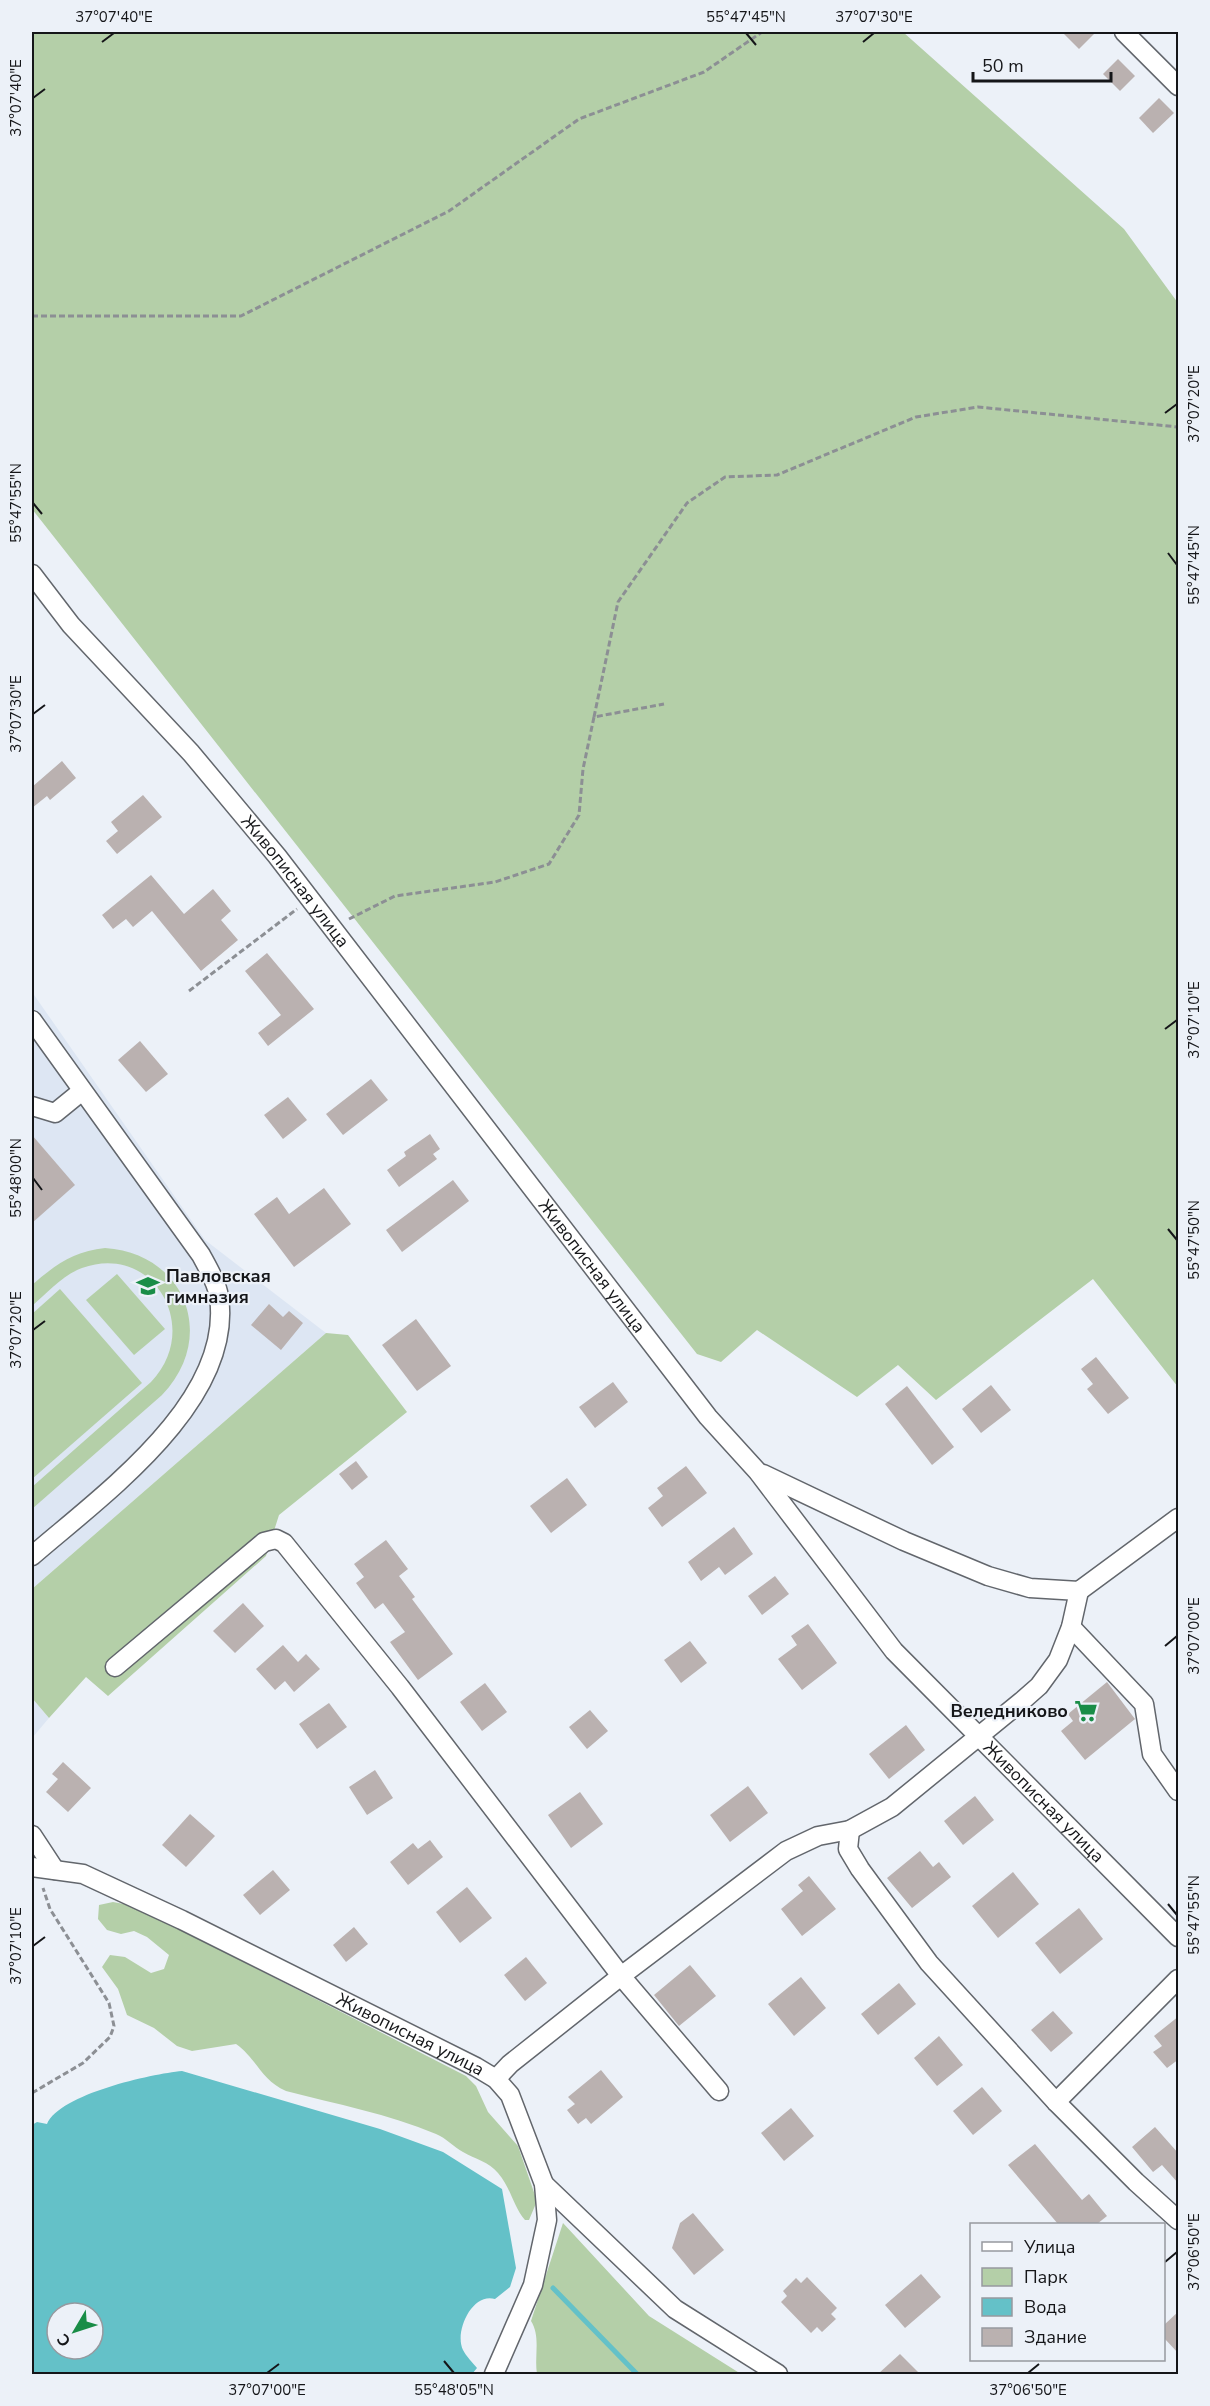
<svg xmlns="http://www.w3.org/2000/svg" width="1210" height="2406" font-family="'Nunito Sans',sans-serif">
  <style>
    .built { fill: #dde6f3 }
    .green { fill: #b4cfa8 }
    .water { fill: #64c1c8; fill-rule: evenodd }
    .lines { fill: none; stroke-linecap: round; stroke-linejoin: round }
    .stream { stroke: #64c1c8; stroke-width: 5 }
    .building { fill: #bab1b0 }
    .minor-casing { stroke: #62666c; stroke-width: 21 }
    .path { stroke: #8c8f94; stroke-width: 3; stroke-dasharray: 6 3; stroke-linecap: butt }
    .minor { stroke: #fff; stroke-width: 18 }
    .ticks { fill: none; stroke: #151619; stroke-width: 2 }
    .labels { text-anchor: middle; stroke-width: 4.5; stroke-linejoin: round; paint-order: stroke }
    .street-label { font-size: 18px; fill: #151619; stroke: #ecf1f8 }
    .poi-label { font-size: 18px; font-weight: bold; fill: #151619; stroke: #ecf1f8; text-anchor: start }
    .neatline { fill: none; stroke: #151619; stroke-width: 2 }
    .ticks-label { font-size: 15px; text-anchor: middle; fill: #151619 }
  </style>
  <rect width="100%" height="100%" fill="#ecf1f8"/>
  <g class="built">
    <polygon points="32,992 205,1240 326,1333 32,1589"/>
    <polygon points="32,1698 49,1718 32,1738"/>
  </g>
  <g class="green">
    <polygon points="32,32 903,32 1124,229 1178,303 1178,1387 1093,1279 936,1400 898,1365 857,1397 757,1330 721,1362 697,1354 32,509"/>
    <path d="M105,1248c80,5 113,89 57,147l-130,114v-22l119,-105c52,-54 2,-140 -69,-114 -19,7 -35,25 -50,38v-21c23,-20 42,-34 73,-37z"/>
    <polygon points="117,1274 165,1329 134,1355 86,1300"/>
    <polygon points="60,1289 142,1383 32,1479 32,1314"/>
    <polygon points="326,1333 348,1335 407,1412 279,1515 266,1556 108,1696 86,1677 49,1718 32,1698 32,1589"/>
    <path d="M113,1902l16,3 27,12 310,159 10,10 12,26 30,34 19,55 -8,19h-4c-12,-14 -14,-32 -27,-47 -9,-11 -23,-14 -35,-21 -9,-5 -17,-14 -27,-18 -47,-20 -100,-30 -150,-43 -25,-11 -29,-32 -50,-47l-44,7 -15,-5 -23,-18 -27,-13 -9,-26 -16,-22 8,-12 15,2 26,16 13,-4 5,-14 -22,-18 -13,-6 -13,3 -14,-4 -9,-11 1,-14z"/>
    <path d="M563,2223l86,93 92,58h-204c-3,-18 4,-37 -6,-53z"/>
  </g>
  <path class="water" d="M182,2071l198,58 63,23 59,37 14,79 -6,19 -15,12c-23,-7 -41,33 -32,51 3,6 10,13 14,18l-5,6h-440v-249l5,-3 10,2c13,-30 104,-50 135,-53zM57,2313h36v36h-36z"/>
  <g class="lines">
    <polyline class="stream" points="553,2288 637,2374"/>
  </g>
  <g class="building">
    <polygon points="1062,32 1096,32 1079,49"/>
    <polygon points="1118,59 1135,76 1120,91 1103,74"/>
    <polygon points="1159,98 1174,113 1153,133 1139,118"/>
    <polygon points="62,761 76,778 50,800 47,796 32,808 32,787"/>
    <polygon points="143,795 162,817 117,854 106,841 118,831 111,822"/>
    <polygon points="151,875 184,914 213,889 231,911 221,920 238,940 201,971 152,911 133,927 126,919 113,929 102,915"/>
    <polygon points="267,953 314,1009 268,1046 258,1033 281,1015 245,971"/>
    <polygon points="140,1041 168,1074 146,1092 118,1060"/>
    <polygon points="371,1079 388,1100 343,1135 326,1114"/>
    <polygon points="288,1097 307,1120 283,1139 264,1115"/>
    <polygon points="430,1134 440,1149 433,1154 437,1159 399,1187 387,1170 406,1156 404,1152"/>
    <polygon points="32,1135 75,1185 32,1223"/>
    <polygon points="453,1180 469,1201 402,1252 386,1230"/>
    <polygon points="324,1188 351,1224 294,1267 254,1214 277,1197 289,1214"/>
    <polygon points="269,1304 283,1317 289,1311 303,1323 281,1350 251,1325"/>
    <polygon points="416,1319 451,1366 417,1391 382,1345"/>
    <polygon points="1096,1357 1129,1398 1108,1414 1087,1389 1093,1384 1081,1369"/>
    <polygon points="613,1382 628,1402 595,1428 579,1407"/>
    <polygon points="991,1385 1011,1410 981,1433 962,1409"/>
    <polygon points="907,1386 954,1447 932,1465 885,1404"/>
    <polygon points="356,1461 368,1477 352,1490 339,1474"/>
    <polygon points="686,1466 707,1493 662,1527 648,1508 663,1496 657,1488"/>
    <polygon points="567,1478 587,1505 551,1533 530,1506"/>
    <polygon points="734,1527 753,1554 725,1575 719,1567 701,1581 688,1562"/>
    <polygon points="386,1540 408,1569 399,1576 415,1597 412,1599 453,1654 418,1680 390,1642 405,1632 383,1603 375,1609 356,1583 364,1577 354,1564"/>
    <polygon points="775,1576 789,1594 762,1615 748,1596"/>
    <polygon points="243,1603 264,1626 235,1653 213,1631"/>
    <polygon points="808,1624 837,1663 802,1690 778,1659 797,1645 791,1636"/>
    <polygon points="690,1641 707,1663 681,1683 664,1660"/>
    <polygon points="283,1645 298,1662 306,1654 320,1669 294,1692 285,1681 275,1690 256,1669"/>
    <polygon points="1107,1682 1135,1719 1085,1760 1061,1731 1073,1721 1068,1714"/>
    <polygon points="485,1683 507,1712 482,1731 460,1702"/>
    <polygon points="329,1703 347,1727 317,1749 299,1724"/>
    <polygon points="590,1710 608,1731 587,1749 569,1727"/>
    <polygon points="906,1725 925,1750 889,1779 869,1754"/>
    <polygon points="63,1762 91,1788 68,1812 46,1792 58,1779 52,1774"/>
    <polygon points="375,1770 393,1798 367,1815 349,1787"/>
    <polygon points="748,1786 768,1813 730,1842 710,1815"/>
    <polygon points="580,1792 603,1824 571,1848 548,1815"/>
    <polygon points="975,1796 994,1820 963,1845 944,1821"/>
    <polygon points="190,1814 215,1836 186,1867 162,1845"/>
    <polygon points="430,1840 443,1857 408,1885 390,1862 413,1843 418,1849"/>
    <polygon points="920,1851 933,1867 939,1862 951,1877 912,1908 887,1878"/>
    <polygon points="273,1870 290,1890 260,1915 243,1895"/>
    <polygon points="1013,1872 1039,1904 998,1938 972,1906"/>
    <polygon points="809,1876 836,1909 802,1936 781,1909 803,1891 798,1885"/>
    <polygon points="467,1887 492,1918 460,1943 436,1912"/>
    <polygon points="1079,1908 1103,1939 1060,1974 1035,1943"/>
    <polygon points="354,1927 368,1944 346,1962 333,1945"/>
    <polygon points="526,1957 547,1983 525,2001 504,1975"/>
    <polygon points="690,1965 716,1996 679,2026 654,1995"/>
    <polygon points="801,1977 826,2008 794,2036 768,2004"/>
    <polygon points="899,1983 916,2004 878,2035 861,2014"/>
    <polygon points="1053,2011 1073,2033 1051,2052 1031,2030"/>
    <polygon points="1179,2016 1179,2059 1167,2068 1153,2052 1162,2046 1154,2036"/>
    <polygon points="939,2036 963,2065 937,2086 914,2058"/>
    <polygon points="601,2070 623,2097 591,2124 586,2118 578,2124 567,2110 575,2104 568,2097"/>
    <polygon points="982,2087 1002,2111 973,2135 953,2111"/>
    <polygon points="791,2108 814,2136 784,2161 761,2133"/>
    <polygon points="1155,2127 1179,2154 1179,2184 1162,2165 1153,2172 1132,2147"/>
    <polygon points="1035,2144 1082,2200 1089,2194 1107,2216 1097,2224 1058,2224 1008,2165"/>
    <polygon points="693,2213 724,2250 694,2275 672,2248 680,2223"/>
    <polygon points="921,2274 941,2297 905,2328 885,2305"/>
    <polygon points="807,2277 837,2308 831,2314 836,2319 822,2332 817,2327 811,2333 781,2302 787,2296 783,2291 796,2278 801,2283"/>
    <polygon points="1179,2311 1179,2354 1164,2338 1164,2325"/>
    <polygon points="900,2354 920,2374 878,2374"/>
  </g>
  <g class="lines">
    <g class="minor-casing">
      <g id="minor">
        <polyline points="1124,32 1178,86"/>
        <path id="s1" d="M32,574l39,51 120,128 86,103 431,561 50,55 136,179 284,286"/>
        <path d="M32,1020l169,235c7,13 16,28 18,42 15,105 -118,199 -187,259"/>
        <polyline points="32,1106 55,1113 82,1091"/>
        <polyline points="763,1474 904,1541 988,1576 1030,1588 1079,1591 1178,1518"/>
        <polyline points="1071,1627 1144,1704 1152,1754 1178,1791"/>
        <polyline points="115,1667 264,1542 276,1539 284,1543 400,1687 621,1976 719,2091"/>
        <polyline points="850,1830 848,1849 860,1869 929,1963 1056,2102 1136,2182 1178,2220"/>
        <polyline points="32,1835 55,1870"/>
        <path id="s2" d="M32,1867l51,7 99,46 294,147 20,12 14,16 34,89 3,36 -14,65 -39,89"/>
        <polyline points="496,2079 510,2064 621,1976 786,1851 818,1836 850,1830 892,1807 1022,1701 1039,1686 1058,1660 1071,1627 1079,1591"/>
        <polyline points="1056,2102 1178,1979"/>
        <polyline points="544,2184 675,2309 778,2374"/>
      </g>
    </g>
    <g class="path">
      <polyline points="32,316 241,316 449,211 579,119 704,72 762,32"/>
      <polyline points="594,717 618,602 687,503 725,477 777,475 916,417 978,407 1178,427"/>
      <polyline points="349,919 395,896 495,882 549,864 579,815 583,769 594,717 664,704"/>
      <polyline points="189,991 297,909"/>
      <polyline points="32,2093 83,2063 110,2037 114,2026 109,2003 50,1909 43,1888"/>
    </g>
    <use href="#minor" class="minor"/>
  </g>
  <path class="ticks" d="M746,33l10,12M102,42l12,-9M863,42l11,-9M33,98l12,-9M1165,413l12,-9M33,503l9,11M1168,553l9,12M33,714l12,-9M1165,1029l12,-9M33,1178l9,12M1168,1229l9,11M33,1330l12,-9M1165,1646l12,-10M1168,1904l9,11M33,1946l12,-9M1165,2262l12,-10M444,2361l10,12M267,2373l12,-9M1028,2373l11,-9"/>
  <defs>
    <g id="school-bare" transform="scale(1.8)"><path d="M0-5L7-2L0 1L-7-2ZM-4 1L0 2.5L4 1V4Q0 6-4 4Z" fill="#198d47" stroke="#ecf1f8" stroke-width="2.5" paint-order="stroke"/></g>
    <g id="supermarket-bare" transform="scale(1.8)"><path d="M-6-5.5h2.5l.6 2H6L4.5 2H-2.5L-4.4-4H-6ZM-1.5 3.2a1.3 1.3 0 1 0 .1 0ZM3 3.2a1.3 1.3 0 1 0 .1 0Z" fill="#198d47" stroke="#ecf1f8" stroke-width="2.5" paint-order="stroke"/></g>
  </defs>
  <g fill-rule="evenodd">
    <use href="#school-bare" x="148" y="1286"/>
    <use href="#supermarket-bare" x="1086" y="1711"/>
  </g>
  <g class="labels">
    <g class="street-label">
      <text dy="6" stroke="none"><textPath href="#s1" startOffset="405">Живописная улица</textPath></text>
      <text dy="6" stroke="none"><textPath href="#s1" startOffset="891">Живописная улица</textPath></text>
      <text dy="6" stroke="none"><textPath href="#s1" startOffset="1593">Живописная улица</textPath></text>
      <text dy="6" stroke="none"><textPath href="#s2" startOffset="416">Живописная улица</textPath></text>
    </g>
    <g class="poi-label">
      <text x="166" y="1282">Павловская<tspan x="166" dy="21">гимназия</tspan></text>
      <text x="1068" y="1717" text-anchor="end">Веледниково</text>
    </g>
  </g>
  <rect width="1210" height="2406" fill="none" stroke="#ecf1f8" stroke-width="66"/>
  <rect x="970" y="2223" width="195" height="138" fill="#ecf1f8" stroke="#96999f" stroke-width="1.5"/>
  <rect x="982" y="2242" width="30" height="9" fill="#ffffff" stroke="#96999f" stroke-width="1.5"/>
  <text x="1024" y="2253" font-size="18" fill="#151619">Улица</text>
  <rect x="982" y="2268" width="30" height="18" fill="#b4cfa8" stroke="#96999f" stroke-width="1.5"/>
  <text x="1024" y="2283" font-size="18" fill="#151619">Парк</text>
  <rect x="982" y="2298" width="30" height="18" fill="#64c1c8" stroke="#96999f" stroke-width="1.5"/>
  <text x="1024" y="2313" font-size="18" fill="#151619">Вода</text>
  <rect x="982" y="2328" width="30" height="18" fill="#bab1b0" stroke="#96999f" stroke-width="1.5"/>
  <text x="1024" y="2343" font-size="18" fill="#151619">Здание</text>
  <g transform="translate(75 2331) rotate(231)"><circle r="28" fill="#ecf1f8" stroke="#96999f" stroke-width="1.5"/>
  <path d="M0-4.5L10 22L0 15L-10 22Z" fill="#198d47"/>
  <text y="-9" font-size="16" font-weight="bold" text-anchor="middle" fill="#151619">С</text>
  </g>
  <path d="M973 72v9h138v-9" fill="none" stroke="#151619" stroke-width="3"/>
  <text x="982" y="72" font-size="18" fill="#151619" stroke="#ecf1f8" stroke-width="4.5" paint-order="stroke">50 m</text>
  <rect x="33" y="33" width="1144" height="2340" class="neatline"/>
  <g class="ticks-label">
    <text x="114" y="22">37°07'40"E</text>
    <text x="746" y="22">55°47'45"N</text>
    <text x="874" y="22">37°07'30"E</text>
    <text transform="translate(16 98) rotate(-90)" y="5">37°07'40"E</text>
    <text transform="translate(1194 404) rotate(-90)" y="5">37°07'20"E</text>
    <text transform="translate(16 503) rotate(-90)" y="5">55°47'55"N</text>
    <text transform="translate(1194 565) rotate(-90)" y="5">55°47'45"N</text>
    <text transform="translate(16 714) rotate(-90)" y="5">37°07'30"E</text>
    <text transform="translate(1194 1020) rotate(-90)" y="5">37°07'10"E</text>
    <text transform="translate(16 1178) rotate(-90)" y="5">55°48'00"N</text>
    <text transform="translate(1194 1240) rotate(-90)" y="5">55°47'50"N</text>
    <text transform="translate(16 1330) rotate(-90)" y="5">37°07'20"E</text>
    <text transform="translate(1194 1636) rotate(-90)" y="5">37°07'00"E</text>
    <text transform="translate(1194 1915) rotate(-90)" y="5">55°47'55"N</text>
    <text transform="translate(16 1946) rotate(-90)" y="5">37°07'10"E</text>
    <text transform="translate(1194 2252) rotate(-90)" y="5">37°06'50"E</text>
    <text x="267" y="2395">37°07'00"E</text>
    <text x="454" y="2395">55°48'05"N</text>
    <text x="1028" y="2395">37°06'50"E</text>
  </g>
</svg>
